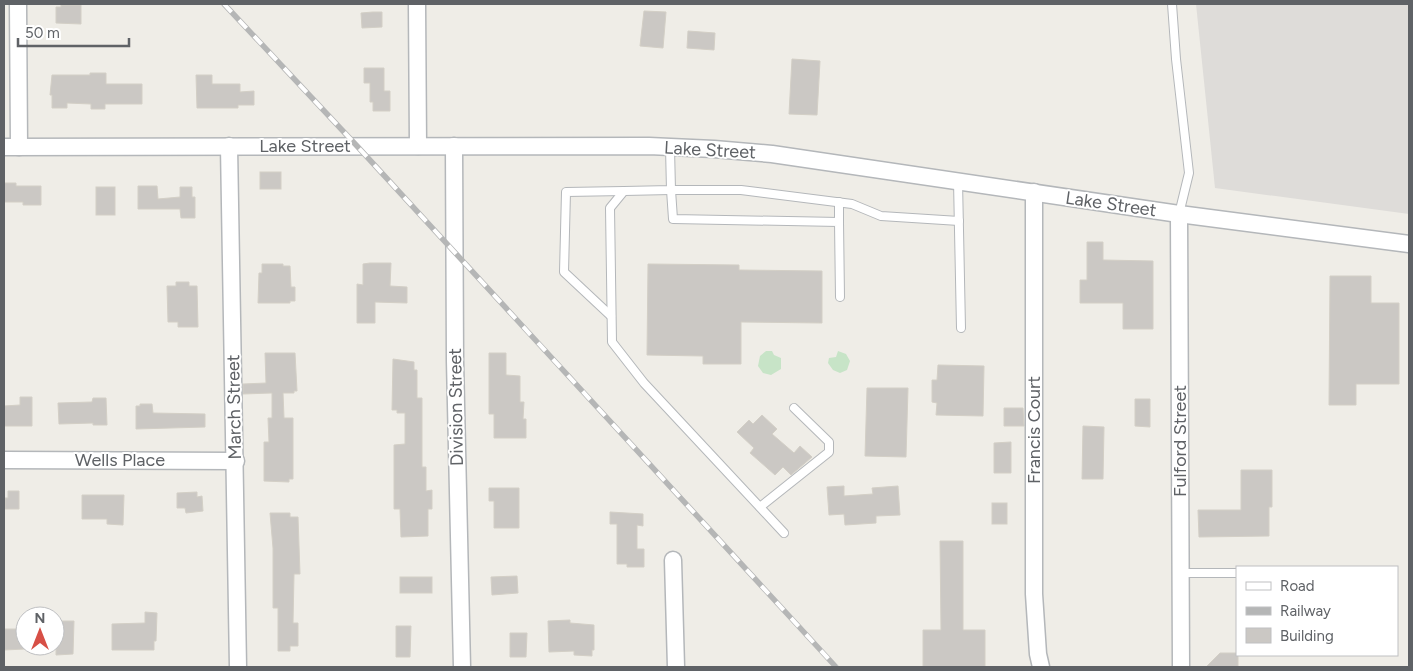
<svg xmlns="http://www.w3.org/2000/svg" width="1413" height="671" font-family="Figtree,sans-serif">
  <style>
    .industrial { fill: #dedcd9 }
    .green { fill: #c7e4c7 }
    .building { fill: #cbc8c4; stroke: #d3cfc6 }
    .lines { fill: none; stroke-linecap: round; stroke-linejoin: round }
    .lane-casing { stroke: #b4b7ba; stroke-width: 10 }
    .street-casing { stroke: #b4b7ba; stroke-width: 19 }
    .lane { stroke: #fff; stroke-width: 8 }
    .street { stroke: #fff; stroke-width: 16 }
    .rail-casing { stroke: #b5b6b6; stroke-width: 5.5 }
    .rail { stroke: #fff; stroke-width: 4; stroke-dasharray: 11; stroke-linecap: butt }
    .labels { text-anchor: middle; stroke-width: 4; stroke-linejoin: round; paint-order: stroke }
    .street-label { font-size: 18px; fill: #5f6266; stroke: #fff }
  </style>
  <rect width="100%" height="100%" fill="#efede7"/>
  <polygon class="industrial" points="1196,4 1409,4 1409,214 1215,188"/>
  <g class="green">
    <polygon points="766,351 772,351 774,355 781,358 781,369 771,375 763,373 758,366 760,356"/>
    <polygon points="838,351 846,354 850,361 847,370 840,373 833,370 828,363 829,358 836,357"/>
  </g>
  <g class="building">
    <polygon points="61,5 81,5 81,24 56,23 56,7 61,7"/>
    <polygon points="644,11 666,12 663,48 640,46"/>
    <polygon points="373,12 382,12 382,27 362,28 361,13"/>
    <polygon points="688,31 715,33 714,50 687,48"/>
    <polygon points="792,59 820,61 817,115 789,114"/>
    <polygon points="364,68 384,68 384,91 390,91 390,111 373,111 373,102 370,102 370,83 364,83"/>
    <polygon points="90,73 106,73 106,84 142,84 142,104 105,104 105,109 91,109 91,104 67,103 67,108 52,108 52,95 50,95 52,75 90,75"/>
    <polygon points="196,75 212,75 212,84 240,84 240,92 254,91 254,105 238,105 238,108 197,108"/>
    <rect x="260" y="172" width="21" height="17"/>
    <polygon points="4,183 16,183 16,186 41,186 41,205 23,205 23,202 4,202"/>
    <polygon points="138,186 157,186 158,199 180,197 180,187 192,187 192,197 195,197 195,218 181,218 180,209 138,209"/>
    <rect x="96" y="187" width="19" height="28"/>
    <polygon points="1087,242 1103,242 1103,260 1153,261 1153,329 1123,329 1123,303 1080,303 1080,280 1087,280"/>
    <polygon points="370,263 391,263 390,286 407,287 407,303 375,302 375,323 357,323 357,284 363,285 363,264"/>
    <polygon points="262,264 283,264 283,266 290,266 291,287 295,287 295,301 290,301 290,303 258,303 259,273 262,273"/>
    <polygon points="648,264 739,265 739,270 822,271 822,323 741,322 741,364 703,364 703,356 647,355"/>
    <polygon points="1330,276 1371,276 1371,303 1399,303 1399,384 1356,384 1356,405 1329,405"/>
    <polygon points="176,282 189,282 189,286 197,286 198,327 178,327 178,322 168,322 167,286 176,286"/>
    <polygon points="265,353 295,353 297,391 294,391 294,393 283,393 284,418 293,418 293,479 289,479 289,482 264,481 264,442 269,442 268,418 272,418 272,393 243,394 243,384 266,383"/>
    <polygon points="489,353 506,353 506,375 520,376 520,402 524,402 523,419 526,419 526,438 494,438 494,414 489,414"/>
    <polygon points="393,359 414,362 414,370 417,370 417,398 422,398 422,467 426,467 426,491 432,490 432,509 428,509 428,536 401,537 400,509 394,509 394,445 405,444 405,413 397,413 397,410 392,410"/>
    <polygon points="938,365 984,366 983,416 936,415 937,403 932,402 932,380 937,380"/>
    <polygon points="867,388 908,388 906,457 865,456"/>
    <polygon points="20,397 32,397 32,426 4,426 4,406 20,405"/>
    <polygon points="93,398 106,398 107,425 93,425 93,423 59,424 58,403 92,402"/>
    <polygon points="1135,399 1150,399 1150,427 1135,426"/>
    <polygon points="140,404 152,404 153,413 205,414 205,427 136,429 136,406 140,406"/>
    <polygon points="1004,408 1023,408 1024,426 1004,426"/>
    <polygon points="762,415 777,429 772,434 794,453 800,446 812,457 791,475 783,467 775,475 750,453 754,448 737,432 749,420 753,424"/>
    <polygon points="1083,426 1104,427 1103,479 1082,479"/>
    <polygon points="1011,442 1011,473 994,473 994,443"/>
    <polygon points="1241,470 1272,470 1272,507 1269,507 1269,536 1199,537 1198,510 1241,510"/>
    <polygon points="844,486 844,496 873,494 872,488 898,486 900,515 876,516 876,523 845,525 844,514 829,515 827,487"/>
    <polygon points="489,488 519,488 519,528 494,528 494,501 489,501"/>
    <polygon points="8,491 19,491 19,509 5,509 5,498 8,498"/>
    <polygon points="197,492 197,497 202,496 203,511 186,513 185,508 177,508 177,493"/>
    <polygon points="82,495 124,495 123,525 107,524 107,519 82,519"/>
    <rect x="992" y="503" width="15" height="21"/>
    <polygon points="610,512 643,514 643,526 637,525 637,549 644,549 644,567 627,567 627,564 617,564 617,524 610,524"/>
    <polygon points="270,513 290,513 290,517 298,517 300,574 294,574 293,623 298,623 298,646 290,646 290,651 278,651 278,608 273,608 273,548"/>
    <polygon points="940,541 963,541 963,630 985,630 985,667 923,667 923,630 941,630"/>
    <polygon points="517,576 518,593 492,595 491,577"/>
    <rect x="400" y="577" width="32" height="16"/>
    <polygon points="145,612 157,613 156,641 154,641 154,650 112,650 112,624 145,623"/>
    <polygon points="570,620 570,623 594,625 594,650 592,650 592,656 574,655 574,651 549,652 548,621"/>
    <polygon points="60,621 74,621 73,654 56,655 56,624 60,624"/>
    <polygon points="396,626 411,626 410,657 396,657"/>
    <polygon points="4,629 25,629 25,649 4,650"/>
    <polygon points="510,633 527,633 526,657 510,657"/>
    <polygon points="1220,653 1237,653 1238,655 1238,667 1206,667"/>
  </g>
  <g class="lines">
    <g class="lane-casing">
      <g id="lane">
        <polyline points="1172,4 1176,59 1189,173 1179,214"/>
        <polyline points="670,148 671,190 624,191 610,208 612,342 644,383 784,533"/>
        <polyline points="958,181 961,328"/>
        <polyline points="839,222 839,202"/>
        <polyline points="840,297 839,222 673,219 671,190 741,190 852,204 881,216 959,221"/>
        <polyline points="611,316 564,272 566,192 624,191"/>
        <polyline points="760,507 829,452 829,442 794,408"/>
        <polyline points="1181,573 1237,573"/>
      </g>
    </g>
    <g class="street-casing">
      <g id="street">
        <polyline points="18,4 19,147"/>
        <polyline points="417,4 418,146"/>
        <polyline points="229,146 238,667"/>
        <polyline points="454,146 455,361 462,667"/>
        <polyline points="4,147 649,146 714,149 772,154 1179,214 1409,244"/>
        <polyline points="1034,192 1034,594 1038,654 1041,667"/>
        <polyline points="1179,214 1181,667"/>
        <polyline points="4,460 236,461"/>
        <polyline points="673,560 676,667"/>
      </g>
    </g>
    <use href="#lane" class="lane"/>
    <use href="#street" class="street"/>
    <g class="rail-casing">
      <polyline id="rail" points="224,4 357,146 836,667"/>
    </g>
    <use href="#rail" class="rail"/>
  </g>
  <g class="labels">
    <g class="street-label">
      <text x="305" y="152">Lake Street</text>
      <text transform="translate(710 150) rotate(3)" y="6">Lake Street</text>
      <text transform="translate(1111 204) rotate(8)" y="6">Lake Street</text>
      <text transform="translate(234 407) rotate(-91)" y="6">March Street</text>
      <text transform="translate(456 407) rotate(-91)" y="6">Division Street</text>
      <text transform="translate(1034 430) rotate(-90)" y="6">Francis Court</text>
      <text transform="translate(1180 441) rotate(-90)" y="6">Fulford Street</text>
      <text x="120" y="466">Wells Place</text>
    </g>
  </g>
  <rect width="1413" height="671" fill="none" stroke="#5f6266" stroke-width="10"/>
  <rect x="1236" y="566" width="162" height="90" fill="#ffffff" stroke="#bfc0c2"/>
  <rect x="1246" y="582" width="25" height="8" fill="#ffffff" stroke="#bfc0c2"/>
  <text x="1280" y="591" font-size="15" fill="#5f6266">Road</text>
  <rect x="1246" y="607" width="25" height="8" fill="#b5b6b6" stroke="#bfc0c2"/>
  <text x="1280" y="616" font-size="15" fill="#5f6266">Railway</text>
  <rect x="1246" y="628" width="25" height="15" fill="#cbc8c4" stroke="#bfc0c2"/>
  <text x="1280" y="641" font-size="15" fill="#5f6266">Building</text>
  <g transform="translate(40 631)"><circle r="24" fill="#ffffff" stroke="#bfc0c2"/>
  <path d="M0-4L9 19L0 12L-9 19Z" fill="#d74f46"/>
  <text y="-8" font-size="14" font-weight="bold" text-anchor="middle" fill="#5f6266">N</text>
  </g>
  <path d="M18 38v8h111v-8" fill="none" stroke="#5f6266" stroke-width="2.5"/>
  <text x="25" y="38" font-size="15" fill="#5f6266" stroke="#ffffff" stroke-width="4" paint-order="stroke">50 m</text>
</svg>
